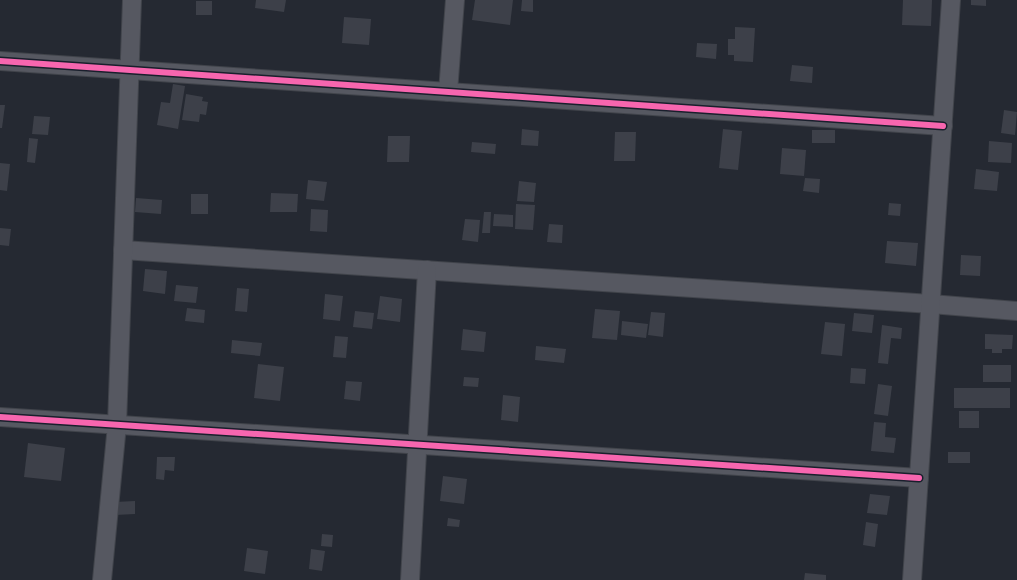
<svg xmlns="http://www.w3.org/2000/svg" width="1017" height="580" font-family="Overpass,sans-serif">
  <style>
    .building { fill: #3d4049 }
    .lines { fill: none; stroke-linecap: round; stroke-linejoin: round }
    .minor-casing { stroke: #41444b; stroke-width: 20 }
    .minor { stroke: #565861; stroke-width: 18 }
    .cycleway-casing { stroke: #191f2c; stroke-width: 9 }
    .cycleway { stroke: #f766af; stroke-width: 6 }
  </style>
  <rect width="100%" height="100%" fill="#252932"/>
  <g class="building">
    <polygon points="256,0 286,0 284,12 255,8"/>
    <polygon points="475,0 513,0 510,25 472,20"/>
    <polygon points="522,0 533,0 533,12 521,11"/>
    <polygon points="903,0 932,0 931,26 902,25"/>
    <polygon points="971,0 986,0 986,6 971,5"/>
    <rect x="196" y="1" width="16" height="14"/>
    <polygon points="344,17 371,19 369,45 342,43"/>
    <polygon points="735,27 755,28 753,62 734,61 734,55 728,55 728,39 735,39"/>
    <polygon points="697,43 717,44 716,59 696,57"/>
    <polygon points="792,65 813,67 812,83 790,81"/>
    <polygon points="173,84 185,86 178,129 157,125 161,102 170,103"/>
    <polygon points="186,94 203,97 202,101 208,102 206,115 200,114 199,122 182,120"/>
    <polygon points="0,105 5,105 2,128 0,128"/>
    <polygon points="1004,110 1017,112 1015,135 1001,133"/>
    <polygon points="34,116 50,117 48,135 32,134"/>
    <polygon points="522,129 539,131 538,146 521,145"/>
    <polygon points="723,129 742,131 738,170 719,168"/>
    <rect x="812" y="130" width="23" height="13"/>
    <polygon points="615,132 636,132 635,161 614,161"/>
    <polygon points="388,136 410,136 409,162 387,162"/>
    <polygon points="29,138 38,139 35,163 27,162"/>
    <polygon points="989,141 1012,143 1011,163 988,162"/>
    <polygon points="472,142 496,144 495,154 471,152"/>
    <polygon points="782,148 806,150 804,176 780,174"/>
    <polygon points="0,163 10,164 7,191 0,190"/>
    <polygon points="976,169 999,172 997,191 974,189"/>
    <polygon points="805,178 820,179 819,193 803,191"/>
    <polygon points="308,180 327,182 324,201 306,199"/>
    <polygon points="519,181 536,183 534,202 517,201"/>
    <polygon points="271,193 298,194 297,212 270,212"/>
    <rect x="191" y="194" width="17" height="20"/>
    <polygon points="136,198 162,200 161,214 135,212"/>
    <polygon points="889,203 901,204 900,216 888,215"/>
    <polygon points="516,204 535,205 533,230 515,229"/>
    <polygon points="311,209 328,210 327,232 310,231"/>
    <polygon points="484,212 491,212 490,233 482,233"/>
    <polygon points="494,214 513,215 513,227 493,226"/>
    <polygon points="465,219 480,220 478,242 462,240"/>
    <polygon points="549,224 563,225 562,243 547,242"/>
    <polygon points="0,228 11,229 9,246 0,245"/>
    <polygon points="887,241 918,243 916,266 885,263"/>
    <polygon points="961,255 981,256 980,276 960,275"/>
    <polygon points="145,269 167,271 165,294 143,291"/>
    <polygon points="176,285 198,287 196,303 174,301"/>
    <polygon points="237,288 249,289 247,312 235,311"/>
    <polygon points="325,294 343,296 340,321 323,319"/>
    <polygon points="380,296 402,299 400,322 377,319"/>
    <polygon points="187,308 205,310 204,323 185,321"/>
    <polygon points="595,309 620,311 617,340 592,338"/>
    <polygon points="355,311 374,313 372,329 353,327"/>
    <polygon points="651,312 665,313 663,337 648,335"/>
    <polygon points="854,313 874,315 872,333 852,331"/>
    <polygon points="622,321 648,324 646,338 621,335"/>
    <polygon points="825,322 845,324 842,356 821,354"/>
    <polygon points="882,325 902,328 901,339 891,338 888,364 878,363"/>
    <polygon points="463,329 486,332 484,352 461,350"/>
    <polygon points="985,334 1013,335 1012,349 1002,349 1002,353 992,353 992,349 985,349"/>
    <polygon points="335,336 348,337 346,358 333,357"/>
    <polygon points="232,340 262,343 260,356 231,353"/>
    <polygon points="536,346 566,349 564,363 535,360"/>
    <polygon points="258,364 284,367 280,401 254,398"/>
    <rect x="983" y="365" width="28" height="17"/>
    <polygon points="851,368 866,369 865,384 850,383"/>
    <polygon points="464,377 479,378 478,387 463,386"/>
    <polygon points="346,381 362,382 360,401 344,399"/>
    <polygon points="878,384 892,386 888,416 874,414"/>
    <rect x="954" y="388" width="56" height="20"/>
    <polygon points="503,395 520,397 518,422 501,420"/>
    <rect x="959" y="411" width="20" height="17"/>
    <polygon points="874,422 886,423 885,437 896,438 894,453 871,451"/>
    <polygon points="28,443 65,448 61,481 24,477"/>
    <rect x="948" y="452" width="22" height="11"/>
    <polygon points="157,457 175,457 174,471 165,470 164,480 156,479"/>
    <polygon points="443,476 467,479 464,504 440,501"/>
    <polygon points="870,494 890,496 887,515 867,513"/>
    <polygon points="135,501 135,514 115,515 115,502"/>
    <polygon points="448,518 460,520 459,527 447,526"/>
    <polygon points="866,522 878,524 875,547 863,545"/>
    <polygon points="322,534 333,535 332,547 321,546"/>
    <polygon points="247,548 268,551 265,574 244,571"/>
    <polygon points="311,549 325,551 322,571 309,569"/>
    <polygon points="805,573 826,575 826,580 804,580"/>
  </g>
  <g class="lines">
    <g class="minor-casing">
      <g id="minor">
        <polyline points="0,61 943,126"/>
        <polyline points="448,92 455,0"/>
        <polyline points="123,250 931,304 1017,311"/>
        <polyline points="0,417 919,478"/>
        <polyline points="102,580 117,425 132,0"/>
        <polyline points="410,580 427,270"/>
        <polyline points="912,580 951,0"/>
      </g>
    </g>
    <use href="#minor" class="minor"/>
    <g class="cycleway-casing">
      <g id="cycleway">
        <polyline points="0,61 943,126"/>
        <polyline points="0,417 919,478"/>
      </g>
    </g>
    <use href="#cycleway" class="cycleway"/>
  </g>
</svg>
